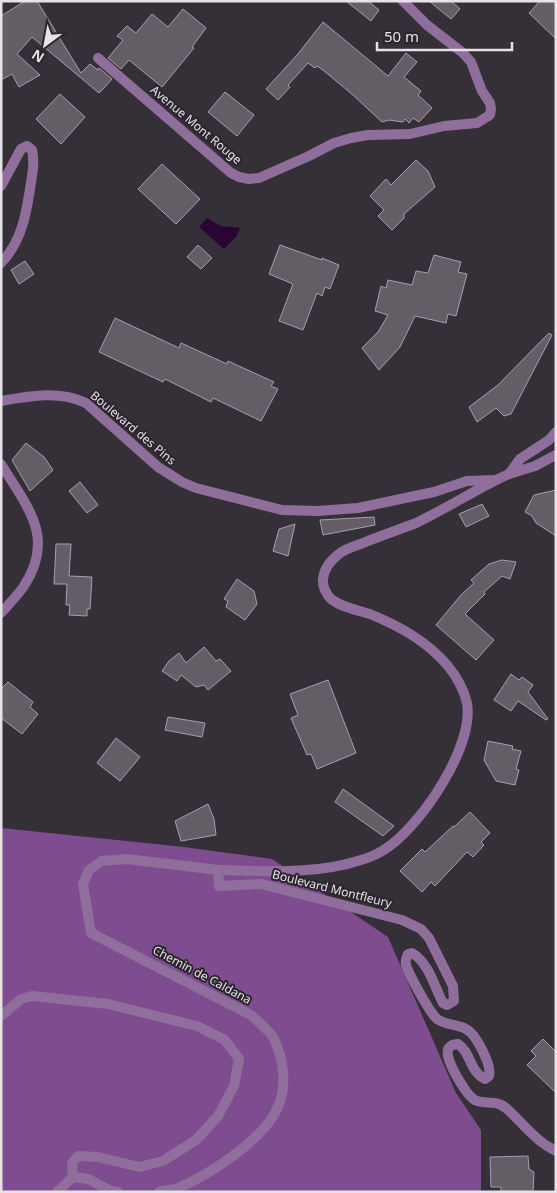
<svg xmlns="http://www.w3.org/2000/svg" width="557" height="1193" font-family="'Noto Sans',sans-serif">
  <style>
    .forest { fill: #7e4c8f }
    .water { fill: #290434 }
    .building { fill: #645d66; stroke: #a7a0aa }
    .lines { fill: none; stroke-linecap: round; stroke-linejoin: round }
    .street { stroke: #906e9c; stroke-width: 10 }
    .labels { text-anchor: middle; stroke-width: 4; stroke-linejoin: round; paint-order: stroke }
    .street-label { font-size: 12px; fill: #e6e2e7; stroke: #2b252d }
  </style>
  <rect width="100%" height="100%" fill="#352f37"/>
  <polygon class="forest" points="1,828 184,847 272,859 388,937 456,1093 481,1130 481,1192 1,1192"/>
  <polygon class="water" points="207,218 221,226 240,228 237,236 224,249 199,227"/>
  <g class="building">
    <polygon points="25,1 37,1 81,73 90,64 98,70 99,68 112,79 104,88 99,93 32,37 17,54 40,75 19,87 12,74 1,80 1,16"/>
    <polygon points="346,1 368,1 379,10 371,21"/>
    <polygon points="429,1 451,1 460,9 451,19"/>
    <polygon points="540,1 556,1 556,39 529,13"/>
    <polygon points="183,9 206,28 192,47 194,48 162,87 129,60 121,69 108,58 123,40 117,36 127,26 136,33 152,14 168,27"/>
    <polygon points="323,22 388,76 406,53 417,62 404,77 421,91 418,95 432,108 419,122 413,118 409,123 405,119 403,122 389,120 382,122 353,95 323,70 317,66 315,68 308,63 288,85 290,87 278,100 266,89 298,54"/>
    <polygon points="225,92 254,115 237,136 208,112"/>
    <polygon points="60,94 85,117 61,144 36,119"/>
    <polygon points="416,160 428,171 435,187 404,214 404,218 392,230 378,216 384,210 370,196 386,179 391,185"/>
    <polygon points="162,164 200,199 176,224 138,189"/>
    <polygon points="198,245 212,258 201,269 187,257"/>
    <polygon points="280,245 322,260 322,258 339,265 330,289 325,287 322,296 317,293 303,330 279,321 293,284 269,274"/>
    <polygon points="434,255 461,262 458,272 467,274 456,316 448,314 446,323 415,316 400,347 379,370 362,348 378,332 388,315 375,311 381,286 386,288 388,280 412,285 416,271 428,273"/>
    <polygon points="25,261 34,274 19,284 11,270"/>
    <polygon points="115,318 179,348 181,343 227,364 228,361 274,382 271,386 278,389 261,421 213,398 211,402 165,379 163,382 99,352"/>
    <polygon points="549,333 552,335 511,414 504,416 496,408 477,422 469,407 498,385"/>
    <polygon points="26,443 44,457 53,470 30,491 12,460"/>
    <polygon points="80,482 98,505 87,513 69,491"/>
    <polygon points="556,490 556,536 536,523 532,516 525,512 534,495"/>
    <polygon points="482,504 489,516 466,527 459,514"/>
    <polygon points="374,517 375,525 323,535 320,520"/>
    <polygon points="295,524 288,556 273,551 279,529"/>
    <polygon points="56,544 71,544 69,576 92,577 90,609 87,609 87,616 69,615 70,605 66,605 67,584 54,584"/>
    <polygon points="502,560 516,562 510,579 502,576 484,592 485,594 465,614 494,640 476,660 436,625 461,595 474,583 471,580 489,564"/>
    <polygon points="237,579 254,591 257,604 245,620 226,607 228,601 224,599"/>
    <polygon points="204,647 216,661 220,659 231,671 208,690 204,685 196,687 181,675 177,681 162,671 169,661 179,653 186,663"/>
    <polygon points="511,674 519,680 522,677 533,685 528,692 548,719 546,720 518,701 511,711 494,700"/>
    <polygon points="328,680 356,753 317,769 311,754 307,755 291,718 298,715 290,694"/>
    <polygon points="8,682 33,702 30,707 38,714 22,734 1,718 1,689"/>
    <polygon points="168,717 205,723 202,737 165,730"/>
    <polygon points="116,738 140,757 120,781 97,763"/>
    <polygon points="488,741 513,746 512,749 521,751 516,769 519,770 515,785 496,781 484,760"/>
    <polygon points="343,789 394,826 383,836 335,802"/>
    <polygon points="208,804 214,819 216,835 181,841 175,821"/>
    <polygon points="470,812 490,833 481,842 484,845 473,857 467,852 435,886 431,882 422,892 400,871 422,849 425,852 453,826 454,827"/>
    <polygon points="543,1039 556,1052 556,1093 527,1065 536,1056 531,1051"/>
    <polygon points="528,1156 529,1169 534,1172 533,1192 501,1192 501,1187 491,1187 490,1157"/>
  </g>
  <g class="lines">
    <g class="street">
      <polyline points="98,58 231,173 239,177 249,179 259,178 309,156 334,143 351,138 368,135 410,134 444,126 477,123 490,115 491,109 490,103 482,91 471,62 463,53 427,25 403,1"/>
      <path d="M1,186l20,-37 6,-3 5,4c3,14 0,25 -2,39 -4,27 -9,53 -29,74"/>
      <path d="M1,401c28,-5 58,-11 85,2l72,64 24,15 14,6 86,22 35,1 41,-3 76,-16 33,-11 29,-1 13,-6 26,-8 21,-11"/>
      <path d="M1,464c26,43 55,73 23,122 -7,10 -15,18 -23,27"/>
      <polyline points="509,474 520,459 549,440 556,432"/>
      <path d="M496,480c-27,14 -53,30 -80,43 -18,7 -36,13 -53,20 -8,3 -18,6 -24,11 -8,6 -15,15 -16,25 -1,7 3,15 8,20 10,8 26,11 39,15 29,12 57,27 78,52 8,10 16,24 19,37 7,43 -43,117 -76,142 -9,7 -19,12 -30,15 -45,15 -97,11 -143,10l1,16 42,-2 141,36 19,9 8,9 24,48 1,15 -7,4 -4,-2c-9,-17 -14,-40 -31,-50l-4,1c-2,4 -3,7 -2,11 3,10 24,48 31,54 8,6 20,5 29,10 10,5 26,36 23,47l-4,3c-16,-8 -14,-27 -27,-35l-6,1 -4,4c0,2 -1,5 0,7 2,10 19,42 29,45 10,3 19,-1 29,7 17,15 29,33 50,43"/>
      <polyline points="1,1016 21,999 32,996 108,1004 197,1026 225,1040 239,1059 234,1086 218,1116 196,1140 163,1161 139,1167 98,1157 78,1156 72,1163 73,1177"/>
      <polyline points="57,1192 73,1177 88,1179 111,1191 118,1192"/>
      <path d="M159,1192c6,-2 13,-2 19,-4 31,-13 83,-47 98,-77 12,-22 8,-53 -3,-74 -5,-8 -15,-15 -22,-22l-160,-82 -8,-49 6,-14 13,-9 25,-2 91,11"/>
    </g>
  </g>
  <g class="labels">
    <g class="street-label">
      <text transform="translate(196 125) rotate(40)" y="4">Avenue Mont Rouge</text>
      <text transform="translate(133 428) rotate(40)" y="4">Boulevard des Pins</text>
      <text transform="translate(332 889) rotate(14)" y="4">Boulevard Montfleury</text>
      <text transform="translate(202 975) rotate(28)" y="4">Chemin de Caldana</text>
    </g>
  </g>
  <rect width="557" height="1193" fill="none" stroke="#e6e2e7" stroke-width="5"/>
  <g transform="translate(45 45) rotate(212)" stroke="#2b252d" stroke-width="4" paint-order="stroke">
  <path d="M0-4L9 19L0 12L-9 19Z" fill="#e6e2e7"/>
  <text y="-8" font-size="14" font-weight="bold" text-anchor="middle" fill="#e6e2e7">N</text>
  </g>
  <path d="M377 42v8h135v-8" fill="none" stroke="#e6e2e7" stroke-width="2.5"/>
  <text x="384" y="42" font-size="15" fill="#e6e2e7" stroke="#2b252d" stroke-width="4" paint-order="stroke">50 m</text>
</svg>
